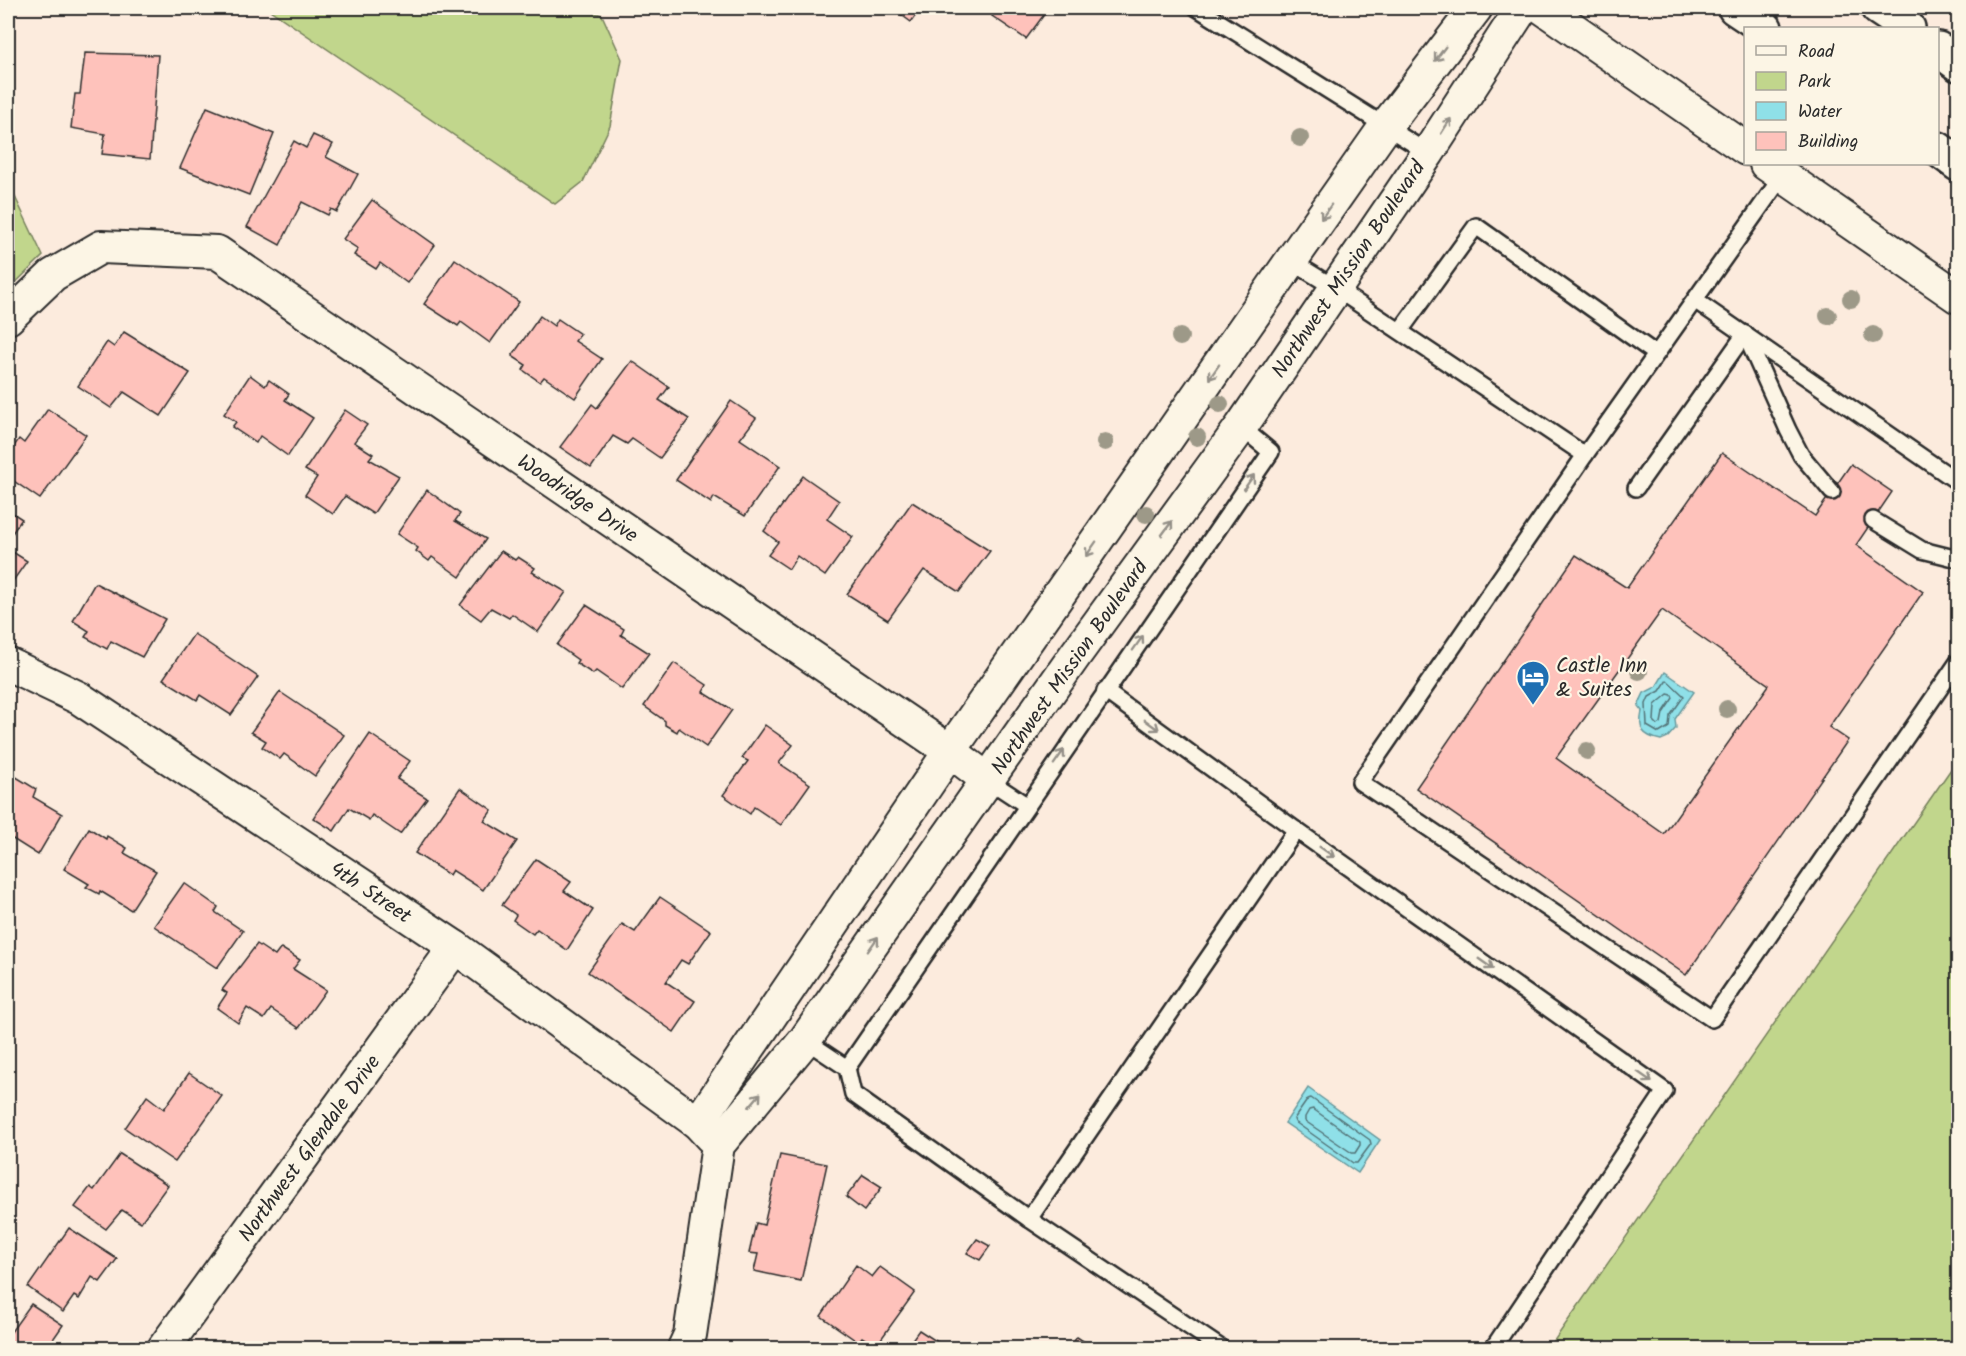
<svg xmlns="http://www.w3.org/2000/svg" width="1966" height="1356" font-family="Kalam,sans-serif">
  <style>
    .green { fill: #c1d68c; stroke: #76805c; stroke-width: 1.5 }
    .water { fill: #8fe0e8; stroke: #67989c; stroke-width: 1.5 }
    .lines { fill: none; stroke-linecap: round; stroke-linejoin: round }
    .shore { stroke: #537377; stroke-width: 1.5 }
    .building { fill: #fec2bb; stroke: #2b2b2b; stroke-width: 1.5; fill-rule: evenodd }
    .lane-casing { stroke: #2b2b2b; stroke-width: 20 }
    .street-casing { stroke: #2b2b2b; stroke-width: 36 }
    .highway-casing { stroke: #2b2b2b; stroke-width: 38 }
    .lane { stroke: #fcf5e5; stroke-width: 15 }
    .street { stroke: #fcf5e5; stroke-width: 32 }
    .highway { stroke: #fcf5e5; stroke-width: 33 }
    .tree { fill: #9d9988 }
    .oneway { stroke: #949088 }
    .labels { text-anchor: middle; stroke-width: 4.5; stroke-linejoin: round; paint-order: stroke }
    .street-label { font-size: 21px; fill: #2b2b2b; stroke: #fcf5e5 }
    .poi-label { font-size: 21px; fill: #2b2b2b; stroke: #fcf5e5; text-anchor: start }
  </style>
  <rect width="100%" height="100%" fill="#fcebdd"/>
  <filter id="ink" filterUnits="userSpaceOnUse"><feTurbulence type="fractalNoise" baseFrequency=".0167" numOctaves="2"/><feDisplacementMap in="SourceGraphic" scale="12" xChannelSelector="R" yChannelSelector="G"/><feConvolveMatrix kernelMatrix="1 2 1 2 8 2 1 2 1" color-interpolation-filters="sRGB"/></filter>
  <g filter="url(#ink)">
    <g class="green">
      <polygon points="267,8 580,8 602,15 622,59 610,126 583,182 555,204"/>
      <polygon points="8,182 43,256 8,290"/>
      <polygon points="1958,759 1958,1348 1549,1348"/>
    </g>
    <g class="water">
      <path d="M1665,672l29,20 -19,27 1,9 -8,9 -7,3c-19,-4 -23,-11 -19,-29l-4,-5 6,-13 12,-6z"/>
      <polygon points="1308,1088 1380,1140 1358,1173 1285,1123"/>
    </g>
    <g class="lines">
      <g class="shore">
        <polygon points="1667,680 1684,696 1670,716 1669,727 1659,733 1647,726 1646,704 1649,697 1660,691"/>
        <polygon points="1668,694 1672,695 1673,698 1663,713 1661,723 1658,725 1654,721 1655,705"/>
        <polygon points="1311,1098 1370,1140 1371,1144 1357,1163 1353,1163 1295,1122 1294,1119 1308,1099"/>
        <polygon points="1313,1109 1360,1142 1360,1145 1355,1153 1352,1153 1305,1121 1305,1117 1309,1110"/>
      </g>
    </g>
    <g class="building">
      <polygon points="892,8 921,8 911,22"/>
      <polygon points="997,8 1049,8 1026,39 992,16"/>
      <polygon points="85,53 158,55 150,159 102,154 105,134 71,128 75,94 80,94"/>
      <polygon points="207,107 274,134 249,195 180,168"/>
      <polygon points="313,135 333,144 326,157 358,174 337,212 331,209 328,215 302,202 280,245 247,227 294,141 306,148"/>
      <polygon points="372,200 435,245 407,283 380,263 376,269 354,255 358,249 343,239"/>
      <polygon points="455,259 519,302 490,343 461,322 458,326 424,304"/>
      <polygon points="540,316 554,326 558,319 580,334 575,341 602,359 575,398 544,377 540,382 523,370 526,365 512,356"/>
      <polygon points="124,332 190,373 161,416 124,392 111,408 78,386 107,342 114,347"/>
      <polygon points="632,361 669,387 659,400 689,419 660,458 632,439 627,444 613,436 591,468 560,447 592,404 597,408"/>
      <polygon points="250,375 265,386 269,380 289,394 285,400 313,418 288,456 260,436 256,443 232,427 236,422 224,414"/>
      <polygon points="731,401 756,418 740,439 780,466 745,516 714,497 711,503 676,480"/>
      <polygon points="48,409 86,435 40,499 8,477 8,450 10,452 19,439 24,443"/>
      <polygon points="345,410 367,425 354,442 373,454 369,459 399,476 373,514 345,496 333,514 305,495 317,477 305,470"/>
      <path d="M1722,453l93,63 36,-52 41,28 -36,53 67,47 -94,135 19,13 -162,235 -270,-187 160,-233 51,33zM1662,610l107,75 -105,149 -108,-76z"/>
      <polygon points="803,476 839,501 827,519 853,537 825,576 797,556 789,569 768,555 778,542 764,531"/>
      <polygon points="427,490 460,514 455,521 486,539 460,577 432,557 429,561 416,551 418,548 397,534"/>
      <polygon points="912,502 990,551 959,592 924,570 888,620 847,594"/>
      <polygon points="8,510 22,519 8,539"/>
      <polygon points="8,549 27,561 8,588"/>
      <polygon points="501,551 515,560 518,557 535,568 532,572 566,592 538,632 512,614 509,618 491,608 481,620 460,605"/>
      <polygon points="95,583 165,619 142,657 111,641 107,649 85,637 89,631 73,621"/>
      <polygon points="586,605 624,629 621,635 649,653 622,689 596,671 593,674 576,663 578,660 557,645"/>
      <polygon points="194,634 258,677 231,715 200,695 197,700 163,679"/>
      <polygon points="674,663 707,685 703,692 732,710 706,747 679,728 677,732 665,725 665,721 644,706"/>
      <polygon points="280,692 344,735 315,776 284,754 280,759 262,747 266,741 251,732"/>
      <polygon points="765,725 793,745 779,763 810,784 781,825 754,807 750,814 723,795 748,761 742,758"/>
      <polygon points="370,734 410,761 397,779 427,798 400,834 372,815 369,820 349,808 334,831 313,818"/>
      <polygon points="8,772 36,789 33,797 62,814 38,855 8,836"/>
      <polygon points="460,788 492,810 484,821 517,841 483,890 452,870 449,875 415,853"/>
      <polygon points="89,828 106,839 107,836 127,848 124,853 156,871 131,910 100,891 99,894 86,887 89,884 64,869"/>
      <polygon points="536,859 571,882 564,891 593,910 567,950 537,929 533,934 513,920 516,915 502,905"/>
      <polygon points="184,883 218,907 215,912 243,931 217,968 154,926"/>
      <polygon points="660,897 711,931 688,964 681,960 666,982 695,1001 674,1032 588,972 622,924 635,932"/>
      <polygon points="257,944 275,956 281,948 300,960 293,969 326,990 299,1028 271,1009 264,1019 247,1008 238,1023 217,1008 227,993 222,990"/>
      <polygon points="189,1073 222,1096 175,1162 125,1128 147,1096 164,1109"/>
      <polygon points="120,1154 168,1185 141,1222 122,1210 106,1229 75,1207 90,1187 94,1190"/>
      <polygon points="780,1155 827,1164 801,1281 754,1271 758,1254 749,1253 756,1223 764,1225"/>
      <polygon points="863,1175 882,1187 864,1211 846,1197"/>
      <polygon points="69,1228 117,1259 100,1282 92,1277 79,1299 74,1296 63,1312 28,1287"/>
      <polygon points="977,1239 990,1246 980,1260 967,1253"/>
      <polygon points="856,1265 872,1277 880,1267 915,1292 876,1346 862,1337 858,1342 821,1316"/>
      <polygon points="31,1304 63,1325 47,1348 8,1348 8,1336"/>
      <polygon points="919,1330 947,1348 906,1348"/>
      <polygon points="1077,1337 1094,1348 1069,1348"/>
      <polygon points="1110,1342 1119,1348 1106,1348"/>
    </g>
    <g class="lines">
      <g class="lane-casing">
        <g id="lane">
          <polyline points="1197,8 1428,153"/>
          <polyline points="1783,175 1585,455 1360,782 1712,1019 1958,662"/>
          <polyline points="1291,261 1335,288 1585,455"/>
          <polyline points="1696,301 1958,482"/>
          <polyline points="1400,331 1476,226 1656,354"/>
          <polyline points="1745,334 1788,430 1801,455 1832,492"/>
          <polyline points="1636,488 1745,334"/>
          <polyline points="1873,520 1922,550 1958,559"/>
          <polyline points="1105,691 1296,830 1665,1091 1493,1348"/>
          <polyline points="988,780 1026,805"/>
          <polyline points="805,1040 847,1068 853,1094 1029,1219 1221,1348"/>
          <polyline points="847,1068 1271,452 1241,427"/>
          <polyline points="1029,1219 1296,830"/>
        </g>
      </g>
      <g class="street-casing">
        <g id="street">
          <polyline points="1543,8 1746,149"/>
          <polyline points="1766,164 1958,297"/>
          <polyline points="8,318 53,275 101,247 217,252 950,751 988,780"/>
          <polyline points="8,664 79,698 455,947 698,1123 711,1137"/>
          <polyline points="698,1123 950,751 1291,261 1385,127 1476,8"/>
          <polyline points="164,1348 455,947"/>
          <polyline points="684,1348 690,1335 718,1145 805,1040 1076,654 1241,427 1428,153 1522,8"/>
        </g>
      </g>
      <g class="highway-casing">
        <g id="highway">
          <polyline points="1735,8 1765,28"/>
          <polyline points="1878,8 1908,28"/>
          <polyline points="1938,49 1958,64"/>
          <polyline points="1938,149 1958,164"/>
        </g>
      </g>
      <use href="#lane" class="lane"/>
      <use href="#street" class="street"/>
      <use href="#highway" class="highway"/>
    </g>
    <g class="tree">
      <circle cx="1300" cy="138" r="9"/>
      <circle cx="1851" cy="299" r="9"/>
      <circle cx="1828" cy="316" r="9"/>
      <circle cx="1873" cy="335" r="9"/>
      <circle cx="1180" cy="337" r="9"/>
      <circle cx="1220" cy="404" r="9"/>
      <circle cx="1197" cy="437" r="9"/>
      <circle cx="1105" cy="442" r="9"/>
      <circle cx="1146" cy="514" r="9"/>
      <circle cx="1639" cy="671" r="9"/>
      <circle cx="1727" cy="709" r="9"/>
      <circle cx="1587" cy="751" r="9"/>
    </g>
    <defs><path id="oneway-shaft" d="M-6 0H5M1.5-3L5.5 0L1.5 3" fill="none" stroke-width="1.6" stroke-linecap="round" stroke-linejoin="round" transform="scale(1.5)"/></defs>
    <g class="oneway">
      <use href="#oneway-shaft" transform="translate(1440 54) rotate(127)"/>
      <use href="#oneway-shaft" transform="translate(1446 126) rotate(-57)"/>
      <use href="#oneway-shaft" transform="translate(1326 212) rotate(125)"/>
      <use href="#oneway-shaft" transform="translate(1214 372) rotate(125)"/>
      <use href="#oneway-shaft" transform="translate(1249 482) rotate(-55)"/>
      <use href="#oneway-shaft" transform="translate(1167 528) rotate(-54)"/>
      <use href="#oneway-shaft" transform="translate(1091 549) rotate(125)"/>
      <use href="#oneway-shaft" transform="translate(1138 643) rotate(-55)"/>
      <use href="#oneway-shaft" transform="translate(1152 725) rotate(36)"/>
      <use href="#oneway-shaft" transform="translate(1059 757) rotate(-55)"/>
      <use href="#oneway-shaft" transform="translate(1327 852) rotate(35)"/>
      <use href="#oneway-shaft" transform="translate(873 944) rotate(-55)"/>
      <use href="#oneway-shaft" transform="translate(1486 964) rotate(35)"/>
      <use href="#oneway-shaft" transform="translate(1645 1077) rotate(35)"/>
      <use href="#oneway-shaft" transform="translate(755 1100) rotate(-50)"/>
    </g>
  </g>
  <defs>
    <g id="hotel-pin" transform="scale(1.725)"><path d="M0 17L-7.5 6A9.5 9.5 0 1 1 7.5 6Z" fill="#1f6fb2" stroke="#fcf5e5"/><path d="M-6-4.5h1.5V1H6V5H4.5V3h-9V5H-6ZM-4 0a1.8 1.8 0 1 1 3.6 0ZM.5 0V-2.5h3Q6-2.5 6 0Z" fill="#fff"/></g>
  </defs>
  <g fill-rule="evenodd">
    <use href="#hotel-pin" x="1533" y="677"/>
  </g>
  <g class="labels">
    <g class="street-label">
      <text transform="translate(1348 269) rotate(-56)" y="7">Northwest Mission Boulevard</text>
      <text transform="translate(578 498) rotate(34)" y="7">Woodridge Drive</text>
      <text transform="translate(1069 667) rotate(-55)" y="7">Northwest Mission Boulevard</text>
      <text transform="translate(371 892) rotate(34)" y="7">4th Street</text>
      <text transform="translate(309 1148) rotate(-54)" y="7">Northwest Glendale Drive</text>
    </g>
    <g class="poi-label">
      <text x="1556" y="672">Castle Inn<tspan x="1556" dy="24">&amp; Suites</tspan></text>
    </g>
  </g>
  <rect width="1966" height="1356" fill="none" stroke="#fcf5e5" stroke-width="30"/>
  <rect x="15" y="15" width="1936" height="1326" fill="none" stroke="#2b2b2b" stroke-width="2" filter="url(#ink)"/>
  <rect x="1744" y="27" width="195" height="138" fill="#fcf5e5" stroke="#a8a49b" stroke-width="1.5"/>
  <rect x="1756" y="46" width="30" height="9" fill="#fcf5e5" stroke="#a8a49b" stroke-width="1.5"/>
  <text x="1798" y="57" font-size="18" fill="#2b2b2b">Road</text>
  <rect x="1756" y="72" width="30" height="18" fill="#c1d68c" stroke="#a8a49b" stroke-width="1.5"/>
  <text x="1798" y="87" font-size="18" fill="#2b2b2b">Park</text>
  <rect x="1756" y="102" width="30" height="18" fill="#8fe0e8" stroke="#a8a49b" stroke-width="1.5"/>
  <text x="1798" y="117" font-size="18" fill="#2b2b2b">Water</text>
  <rect x="1756" y="132" width="30" height="18" fill="#fec2bb" stroke="#a8a49b" stroke-width="1.5"/>
  <text x="1798" y="147" font-size="18" fill="#2b2b2b">Building</text>
</svg>
